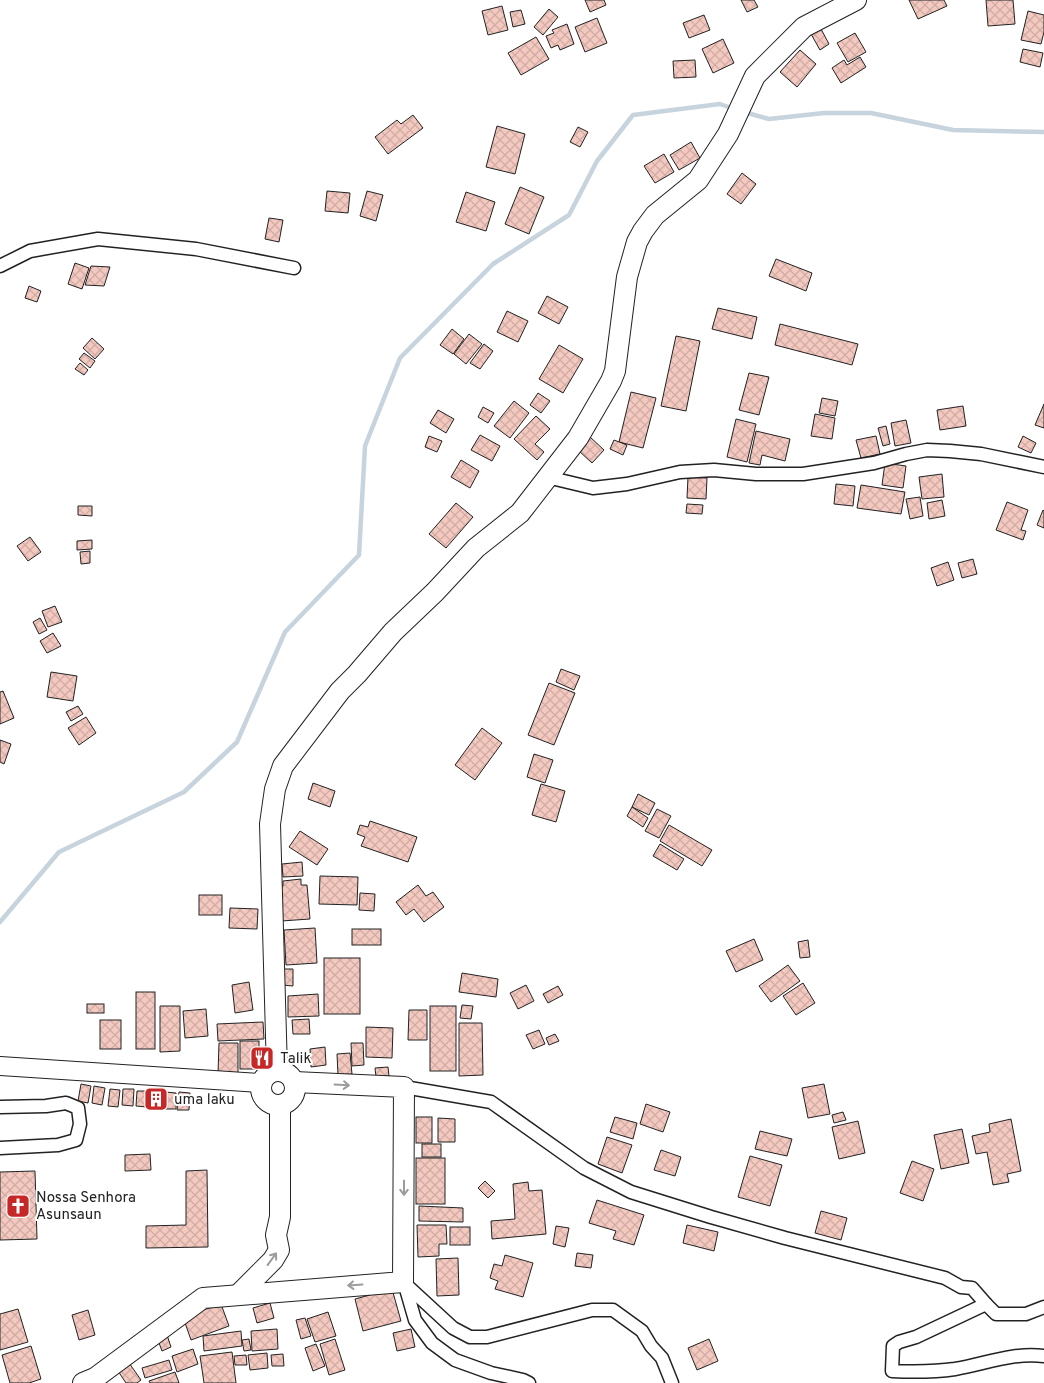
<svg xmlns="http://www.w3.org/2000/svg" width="1044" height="1383" font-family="Overpass,sans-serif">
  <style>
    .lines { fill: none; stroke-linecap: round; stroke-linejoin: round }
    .stream { stroke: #c7d3dd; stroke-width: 4.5 }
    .building { fill: url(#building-cross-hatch); stroke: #222 }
    .street-casing { stroke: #222; stroke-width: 15 }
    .secondary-casing { stroke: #222; stroke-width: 20 }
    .primary-casing { stroke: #222; stroke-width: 22 }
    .street { stroke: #fff; stroke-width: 12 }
    .secondary { stroke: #fff; stroke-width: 18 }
    .primary { stroke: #fff; stroke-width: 20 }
    .oneway { stroke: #9c9c9c }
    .labels { text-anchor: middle; stroke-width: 4; stroke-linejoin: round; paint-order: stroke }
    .poi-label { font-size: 15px; fill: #222; stroke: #fff; text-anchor: start }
  </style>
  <defs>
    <pattern id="building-cross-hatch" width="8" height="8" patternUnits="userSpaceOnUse" patternTransform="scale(1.25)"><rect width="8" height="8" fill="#f3c9c0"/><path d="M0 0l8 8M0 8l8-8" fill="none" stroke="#d0aca5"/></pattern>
  </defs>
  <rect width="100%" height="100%" fill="#fff"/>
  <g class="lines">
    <g class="stream">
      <polyline points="744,112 769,119 824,113 871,113 953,130 1044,132"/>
      <polyline points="0,922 59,852 184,792 237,742 285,632 359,555 365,446 400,358 493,264 569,215 597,161 633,115 720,104 734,109"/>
    </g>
  </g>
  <g class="building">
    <polygon points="585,0 604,0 606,5 590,12"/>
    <polygon points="741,0 754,0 758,7 747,12"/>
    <polygon points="909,0 944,0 947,6 918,19"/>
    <polygon points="986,0 1013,0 1015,24 988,26"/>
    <polygon points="502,6 508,30 488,35 482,11"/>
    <polygon points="549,9 558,17 543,35 534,27"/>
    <polygon points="521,10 525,24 513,27 510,12"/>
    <polygon points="1028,11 1044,15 1044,32 1041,44 1021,40"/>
    <polygon points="704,15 710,30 689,38 683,23"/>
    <polygon points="597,18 607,43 585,52 575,27"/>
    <polygon points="567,24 574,44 560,50 558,45 551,48 546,36 554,33 552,30"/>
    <polygon points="821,29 829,44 820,50 811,34"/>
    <polygon points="855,33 866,52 848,62 837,43"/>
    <polygon points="536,37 549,59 521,75 508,53"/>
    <polygon points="723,39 734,63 713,73 702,49"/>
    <polygon points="1023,49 1043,53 1040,67 1020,62"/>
    <polygon points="800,50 816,64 797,87 780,72"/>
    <polygon points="860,57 866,67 841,83 832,68 844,60 847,65"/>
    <polygon points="695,60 696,77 674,78 673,61"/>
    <polygon points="413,115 423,128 388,154 375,137 397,120 401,124"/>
    <polygon points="497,126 525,134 515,174 486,167"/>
    <polygon points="578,127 588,132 580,147 570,142"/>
    <polygon points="691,142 700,158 679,170 670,155"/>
    <polygon points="664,154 674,172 655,183 644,166"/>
    <polygon points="742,173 756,184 741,204 727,194"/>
    <polygon points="520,187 544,197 529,234 505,224"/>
    <polygon points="327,191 350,193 348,213 325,211"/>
    <polygon points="367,191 383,195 376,221 360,216"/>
    <polygon points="466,192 495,202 486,231 456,222"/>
    <polygon points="269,218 283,220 279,242 265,239"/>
    <polygon points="776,259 812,273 806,291 769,276"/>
    <polygon points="75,263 89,268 82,289 68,284"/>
    <polygon points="91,266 110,267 104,286 85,285"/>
    <polygon points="29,286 41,291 37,302 25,298"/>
    <polygon points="547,296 568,307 559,324 538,313"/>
    <polygon points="718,308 757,317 752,339 712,329"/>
    <polygon points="507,311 528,321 518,342 497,332"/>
    <polygon points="780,324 858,344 852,365 775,345"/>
    <polygon points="452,329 464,339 453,354 440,345"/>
    <polygon points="469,334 482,344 466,364 454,354"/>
    <polygon points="676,336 700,341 686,411 661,406"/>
    <polygon points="92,338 104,349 95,359 83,348"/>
    <polygon points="484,344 493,351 480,369 470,363"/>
    <polygon points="559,345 583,359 563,393 539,379"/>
    <polygon points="84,353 95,361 90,368 79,359"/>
    <polygon points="80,363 88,370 84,375 75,369"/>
    <polygon points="749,373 769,377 759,415 739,410"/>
    <polygon points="631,392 656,398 643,448 619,442"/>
    <polygon points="538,393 550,401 541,413 530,405"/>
    <polygon points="822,398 838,401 835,416 819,413"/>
    <polygon points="514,401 529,413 510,438 494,426"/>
    <polygon points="1044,404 1044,428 1035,425"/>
    <polygon points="963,406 966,426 940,430 937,410"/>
    <polygon points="483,407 494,413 488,423 478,417"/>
    <polygon points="438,410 454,419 446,433 430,423"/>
    <polygon points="815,414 835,418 832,439 811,436"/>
    <polygon points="536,416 550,429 535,444 544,452 537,460 514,439"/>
    <polygon points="736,419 756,424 747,462 727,457"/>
    <polygon points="906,420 911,443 895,446 891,423"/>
    <polygon points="886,426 890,444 883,446 878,428"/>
    <polygon points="756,431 790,439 785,461 762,455 760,465 749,463"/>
    <polygon points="480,435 500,446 492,461 471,450"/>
    <polygon points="429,436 442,441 437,452 425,447"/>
    <polygon points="876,436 880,454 861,458 856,440"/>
    <polygon points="1023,436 1036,443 1031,453 1018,447"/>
    <polygon points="590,437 604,450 592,463 578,450"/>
    <polygon points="614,440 627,445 623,455 610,449"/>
    <polygon points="461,460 479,471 470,488 451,477"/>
    <polygon points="885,463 906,466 903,488 882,485"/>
    <polygon points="942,474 944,497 922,499 919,477"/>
    <polygon points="688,477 707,478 706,499 687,498"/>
    <polygon points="836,484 855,486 853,506 834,504"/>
    <polygon points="861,485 905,492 901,514 857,508"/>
    <polygon points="920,497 923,516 910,519 906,499"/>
    <polygon points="942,500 945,516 929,519 927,503"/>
    <polygon points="1007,502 1028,510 1021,530 1026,531 1023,540 996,530"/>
    <polygon points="456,503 473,517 446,548 429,534"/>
    <polygon points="687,504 703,505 702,514 686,513"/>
    <polygon points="78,506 92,506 92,516 78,515"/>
    <polygon points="1043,510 1044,511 1044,528 1037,525"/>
    <polygon points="30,537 41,552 28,561 17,546"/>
    <polygon points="92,540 92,549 77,550 77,541"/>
    <polygon points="90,551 90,563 81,564 80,552"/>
    <polygon points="973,559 977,574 962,578 958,563"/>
    <polygon points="948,562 954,580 937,586 931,568"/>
    <polygon points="55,606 62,622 48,627 42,611"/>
    <polygon points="40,618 47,630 39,634 33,622"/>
    <polygon points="53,633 61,646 47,653 40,641"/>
    <polygon points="561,669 580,676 574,690 556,682"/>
    <polygon points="51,672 77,676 73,701 47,697"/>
    <polygon points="549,683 575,693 554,745 528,735"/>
    <polygon points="3,691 14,718 0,724 0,692"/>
    <polygon points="78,706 83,714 71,721 66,712"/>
    <polygon points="86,717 96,733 79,745 68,728"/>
    <polygon points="482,728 502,743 475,780 455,765"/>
    <polygon points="0,740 11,744 4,764 0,762"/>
    <polygon points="534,754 553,760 545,783 527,777"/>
    <polygon points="313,783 335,791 330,807 308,799"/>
    <polygon points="541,784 565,791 556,822 532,815"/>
    <polygon points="638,794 655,803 649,815 632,807"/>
    <polygon points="632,807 648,818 643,827 627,816"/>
    <polygon points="657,809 671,816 659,838 645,831"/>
    <polygon points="370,821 417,837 408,862 361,846 365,837 357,834 360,825 368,827"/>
    <polygon points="669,825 712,850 702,866 660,841"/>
    <polygon points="300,831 328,849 317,865 289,847"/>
    <polygon points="660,844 684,859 677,870 653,856"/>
    <polygon points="302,862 303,876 283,877 282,864"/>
    <polygon points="320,876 358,877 357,905 319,904"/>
    <polygon points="301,879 301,885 307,885 310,919 281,921 278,887 283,886 283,881"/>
    <polygon points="418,885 426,896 433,892 444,907 424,922 414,909 406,915 396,902"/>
    <polygon points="360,893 375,894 374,911 359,910"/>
    <rect x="199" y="895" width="23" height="20"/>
    <polygon points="230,908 258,909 257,929 229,928"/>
    <polygon points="315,928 317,963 286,965 284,930"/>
    <rect x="352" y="929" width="29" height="16"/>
    <polygon points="754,939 763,960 736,972 726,951"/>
    <polygon points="808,940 810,957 800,958 798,942"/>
    <rect x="324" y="958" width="36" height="56"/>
    <polygon points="788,965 800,981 771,1002 759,986"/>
    <polygon points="282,969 293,969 293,986 282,985"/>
    <polygon points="462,973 498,979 496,997 459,992"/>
    <polygon points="249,982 253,1010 235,1013 232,985"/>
    <polygon points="803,983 815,1003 796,1015 783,996"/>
    <polygon points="526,985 534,1001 518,1009 510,993"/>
    <polygon points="558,986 563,995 548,1003 543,994"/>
    <rect x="136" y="992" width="19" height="57"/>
    <polygon points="318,994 319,1016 288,1017 288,996"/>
    <rect x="87" y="1004" width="17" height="9"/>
    <polygon points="462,1005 473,1006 471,1019 460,1018"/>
    <polygon points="160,1006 180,1006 180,1051 160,1052"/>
    <rect x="430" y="1006" width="26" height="65"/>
    <polygon points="206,1009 208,1036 185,1038 183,1011"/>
    <polygon points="409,1010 427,1010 427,1040 408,1040"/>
    <polygon points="309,1019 310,1034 293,1034 292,1020"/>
    <rect x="100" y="1020" width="21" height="29"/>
    <polygon points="263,1022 264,1039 218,1041 217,1024"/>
    <polygon points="459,1023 482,1023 483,1075 459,1076"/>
    <polygon points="366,1027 393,1028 392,1058 366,1057"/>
    <polygon points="539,1030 545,1044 533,1049 526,1035"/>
    <polygon points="555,1034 559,1041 549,1045 546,1038"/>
    <rect x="240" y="1041" width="19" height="28"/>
    <polygon points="219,1043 238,1043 238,1074 218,1074"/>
    <polygon points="351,1043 363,1043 364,1065 352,1066"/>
    <polygon points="325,1047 326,1065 311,1067 310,1049"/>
    <polygon points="350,1053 352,1074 338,1075 337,1054"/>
    <polygon points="388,1067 389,1076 376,1077 375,1068"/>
    <polygon points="81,1084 91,1086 88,1103 78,1101"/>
    <polygon points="824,1084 830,1114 808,1118 802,1088"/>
    <polygon points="94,1086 105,1088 102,1105 92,1103"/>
    <polygon points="110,1089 120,1090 118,1107 108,1106"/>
    <polygon points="123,1089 134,1089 133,1106 122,1105"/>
    <polygon points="149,1090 163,1091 162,1108 149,1107"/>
    <polygon points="137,1091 147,1091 147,1107 136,1106"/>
    <polygon points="165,1092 176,1093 176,1109 164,1109"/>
    <polygon points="179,1092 190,1093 189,1110 177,1110"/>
    <polygon points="646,1104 670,1112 663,1132 640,1124"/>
    <polygon points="843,1112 846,1120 834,1123 832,1115"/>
    <rect x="416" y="1117" width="16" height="26"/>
    <polygon points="615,1117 637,1123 633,1139 610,1132"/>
    <polygon points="438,1118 455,1119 455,1142 438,1142"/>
    <polygon points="1011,1119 1021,1171 1007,1174 1009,1182 993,1185 987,1152 976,1154 972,1136 990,1132 989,1124"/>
    <polygon points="858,1121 865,1153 839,1159 832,1127"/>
    <polygon points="962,1129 969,1163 941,1169 934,1135"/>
    <polygon points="760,1131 792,1139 787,1156 755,1149"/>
    <polygon points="607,1137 632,1145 622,1173 598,1164"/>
    <rect x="422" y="1144" width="19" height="13"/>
    <polygon points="661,1150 681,1157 675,1176 654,1170"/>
    <polygon points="150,1154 151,1170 125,1171 125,1155"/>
    <polygon points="750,1156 782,1165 770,1206 738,1197"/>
    <rect x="416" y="1158" width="29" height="46"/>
    <polygon points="912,1161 934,1169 923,1201 900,1193"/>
    <polygon points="207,1170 208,1247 146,1248 146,1226 186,1225 186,1171"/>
    <polygon points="35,1171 37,1239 0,1240 0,1172"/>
    <polygon points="485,1181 495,1191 488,1198 478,1188"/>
    <polygon points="528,1182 529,1191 542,1190 546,1234 492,1239 491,1221 515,1219 513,1184"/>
    <polygon points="597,1200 644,1215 634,1245 613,1239 616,1231 589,1223"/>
    <polygon points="419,1206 463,1208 463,1222 419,1221"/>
    <polygon points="821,1211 847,1218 841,1240 815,1233"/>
    <polygon points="417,1225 446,1225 447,1244 439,1244 439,1256 418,1257"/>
    <polygon points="687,1225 718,1232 714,1251 683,1243"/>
    <polygon points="556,1226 569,1228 565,1247 553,1244"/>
    <rect x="450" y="1227" width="20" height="18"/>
    <polygon points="577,1253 593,1255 591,1268 575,1266"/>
    <polygon points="505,1255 533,1263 523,1297 495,1289 498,1281 490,1278 494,1264 502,1266"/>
    <polygon points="458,1258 459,1295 437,1296 436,1259"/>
    <polygon points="392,1289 401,1321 363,1331 355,1299"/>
    <polygon points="270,1303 274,1318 257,1323 253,1308"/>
    <polygon points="221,1304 229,1326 191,1340 183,1317"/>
    <polygon points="18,1309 28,1342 0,1350 0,1314"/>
    <polygon points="88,1310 95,1335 79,1340 72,1315"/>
    <polygon points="328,1312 336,1336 315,1342 307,1319"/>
    <polygon points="305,1318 311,1336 301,1339 296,1320"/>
    <polygon points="165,1329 171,1347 162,1351 155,1332"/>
    <polygon points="277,1329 278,1349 252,1351 251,1331"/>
    <polygon points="411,1329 415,1347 397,1351 393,1333"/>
    <polygon points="241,1331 242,1346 204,1351 203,1336"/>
    <polygon points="249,1339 251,1350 244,1351 242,1340"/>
    <polygon points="335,1339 345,1370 329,1375 320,1344"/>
    <polygon points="709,1339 718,1361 697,1370 688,1348"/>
    <polygon points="316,1344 325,1366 313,1371 305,1348"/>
    <polygon points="31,1346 41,1379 29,1383 10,1383 2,1355"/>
    <polygon points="193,1349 198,1364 177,1372 172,1356"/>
    <polygon points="232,1352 236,1383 204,1383 200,1356"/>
    <polygon points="267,1353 268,1368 250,1370 248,1355"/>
    <polygon points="283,1354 284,1366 272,1366 271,1355"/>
    <polygon points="246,1355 247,1365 235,1365 234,1356"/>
    <polygon points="127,1360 141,1380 137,1383 126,1383 116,1368"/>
    <polygon points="169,1360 172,1370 145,1378 142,1368"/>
    <polygon points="175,1372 179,1383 150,1383 149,1381"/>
  </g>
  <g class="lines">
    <g class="street-casing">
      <g id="street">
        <polyline points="0,266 30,251 98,239 196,249 294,268"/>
        <polyline points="547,477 593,488 627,484 680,472 714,470 756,474 803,474 874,463 906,454 927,450 950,451 981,454 1044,467"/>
        <path d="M404,1087l87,15 93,66 47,24 80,25 74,21 160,40 16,9 11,1 14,16 -70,33 -17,5 -6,4 -1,25c21,1 42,1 63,-2 30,-5 58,-17 89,-13"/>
        <polyline points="0,1107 46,1106 66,1103 78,1108 80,1124 76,1140 58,1145 0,1148"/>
        <polyline points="403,1282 453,1328 470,1337 487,1337 592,1310 613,1310 642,1331 651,1346 662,1358 672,1383"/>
        <polyline points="404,1282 415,1320 432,1343 455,1360 491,1373 523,1380 529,1383"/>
        <polyline points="986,1304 996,1314 1026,1314 1044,1307"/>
      </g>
    </g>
    <g class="secondary-casing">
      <polyline id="secondary" points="0,1066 261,1083"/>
    </g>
    <g class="primary-casing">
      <g id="primary">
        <polyline points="277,1071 270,824 275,789 283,766 340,691 357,674 393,632 435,592 476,548 520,513 578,438 611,381 615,371 627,277 637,242 643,231 655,215 698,180 728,134 755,76 804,27 856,0"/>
        <circle cx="278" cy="1088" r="17"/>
        <polyline points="239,1294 273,1260 279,1250 276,1235 280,1217 280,1105"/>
        <polyline points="83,1383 95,1378 203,1298 403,1282 404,1087 294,1082"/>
      </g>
    </g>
    <use href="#street" class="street"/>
    <use href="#secondary" class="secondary"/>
    <use href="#primary" class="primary"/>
  </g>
  <defs><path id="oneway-shaft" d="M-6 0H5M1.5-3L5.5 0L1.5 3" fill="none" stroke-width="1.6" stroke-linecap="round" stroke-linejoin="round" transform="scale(1.25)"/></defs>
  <g class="oneway">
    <use href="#oneway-shaft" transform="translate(342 1085) rotate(3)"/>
    <use href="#oneway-shaft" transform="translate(404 1188) rotate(90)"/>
    <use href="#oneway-shaft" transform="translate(272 1259) rotate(-54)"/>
    <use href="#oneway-shaft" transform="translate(355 1285) rotate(176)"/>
  </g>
  <defs>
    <g id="restaurant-square" transform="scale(1.25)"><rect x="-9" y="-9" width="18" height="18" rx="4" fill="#c62828" stroke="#fff"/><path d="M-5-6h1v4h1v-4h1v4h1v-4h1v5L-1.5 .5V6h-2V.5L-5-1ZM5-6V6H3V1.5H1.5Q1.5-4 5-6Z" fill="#fff"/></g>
    <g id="building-square" transform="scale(1.25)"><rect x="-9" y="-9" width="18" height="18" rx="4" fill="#c62828" stroke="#fff"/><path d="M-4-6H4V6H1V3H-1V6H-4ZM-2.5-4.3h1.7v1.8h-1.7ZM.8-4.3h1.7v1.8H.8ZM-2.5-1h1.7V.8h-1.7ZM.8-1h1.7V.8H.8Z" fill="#fff"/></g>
    <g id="church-square" transform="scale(1.25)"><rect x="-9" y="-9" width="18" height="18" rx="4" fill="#c62828" stroke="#fff"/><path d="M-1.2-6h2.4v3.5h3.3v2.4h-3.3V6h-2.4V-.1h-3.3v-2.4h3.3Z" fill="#fff"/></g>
  </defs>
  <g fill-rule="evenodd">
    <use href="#restaurant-square" x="262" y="1058"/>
    <use href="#building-square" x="156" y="1099"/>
    <use href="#church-square" x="18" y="1206"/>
  </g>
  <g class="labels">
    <g class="poi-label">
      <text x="280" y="1063">Talik</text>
      <text x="174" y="1104">uma laku</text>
      <text x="36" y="1202">Nossa Senhora<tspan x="36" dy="17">Asunsaun</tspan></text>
    </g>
  </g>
</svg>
